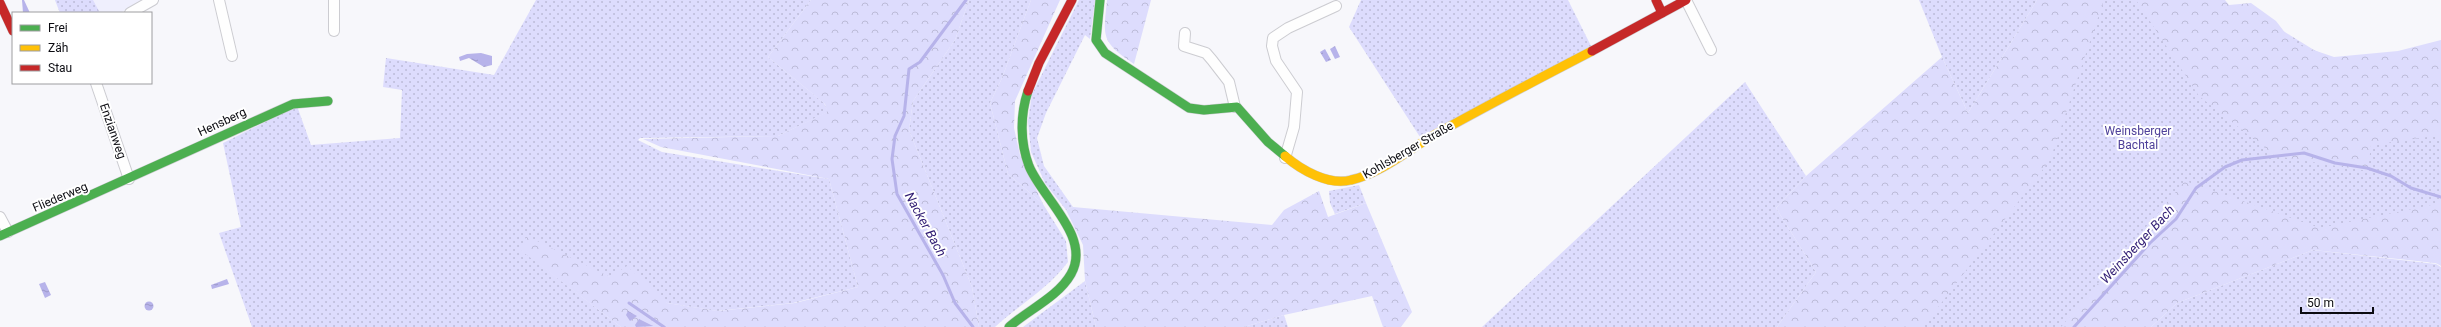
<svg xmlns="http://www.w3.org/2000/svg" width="2441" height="327" font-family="Roboto,sans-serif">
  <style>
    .built { fill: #efeffd }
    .grass { fill: url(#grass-dots) }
    .forest { fill: url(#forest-crowns) }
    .water { fill: url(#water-ripples) }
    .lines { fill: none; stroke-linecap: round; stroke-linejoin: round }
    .stream { stroke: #b7b3ea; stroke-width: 3 }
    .street-casing { stroke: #ccccd1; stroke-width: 12 }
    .fast-casing { stroke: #ccccd1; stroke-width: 10 }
    .slow-casing { stroke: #ccccd1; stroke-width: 10 }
    .jam-casing { stroke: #ccccd1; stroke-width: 10 }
    .street { stroke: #fefefe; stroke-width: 10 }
    .fast { stroke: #4caf50; stroke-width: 9 }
    .slow { stroke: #ffc107; stroke-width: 9 }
    .jam { stroke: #c62828; stroke-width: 9 }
    .labels { text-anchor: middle; stroke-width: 4; stroke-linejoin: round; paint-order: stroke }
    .street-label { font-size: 12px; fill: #0b0b11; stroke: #fff }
    .park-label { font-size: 12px; fill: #4f419a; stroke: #fff }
    .water-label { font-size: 13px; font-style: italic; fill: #311d74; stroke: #fff }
  </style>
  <defs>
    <pattern id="grass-dots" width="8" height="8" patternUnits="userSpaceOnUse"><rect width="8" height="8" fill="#dddcfd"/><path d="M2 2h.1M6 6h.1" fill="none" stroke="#bcbbd8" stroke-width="1.8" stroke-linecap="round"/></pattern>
    <pattern id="forest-crowns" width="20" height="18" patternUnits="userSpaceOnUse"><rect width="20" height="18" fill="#dddcfd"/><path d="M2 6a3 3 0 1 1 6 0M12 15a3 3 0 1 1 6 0" fill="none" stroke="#bcbbd8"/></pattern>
    <pattern id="water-ripples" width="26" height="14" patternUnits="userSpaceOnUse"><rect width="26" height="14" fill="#b7b3ea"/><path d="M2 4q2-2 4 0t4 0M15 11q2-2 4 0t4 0" fill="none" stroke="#9c99c8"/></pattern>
  </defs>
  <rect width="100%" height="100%" fill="#f7f7fb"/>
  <polygon class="built" points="55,0 143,0 120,13 60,13"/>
  <g class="grass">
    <polygon points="55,0 93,0 100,13 60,13"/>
    <polygon points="536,0 811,0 768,57 824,103 828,112 778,136 640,138 638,140 662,152 829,179 858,287 793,303 717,311 667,303 610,277 520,249 621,327 252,327 219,233 241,227 223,143 297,106 311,145 400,138 402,90 383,87 386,58 494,75"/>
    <path d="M969,0h62l-29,78 -12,25 18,71 35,30 23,37 2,21c-19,26 -49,43 -73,65h-16l-7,-40 -63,-157 4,-29 42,-61z"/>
    <polygon points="1079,0 1095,0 1090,39 1085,35 1046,113 1037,138 1044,166 1073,207 1066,210 1045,183 1031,152 1028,121 1032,94"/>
    <polygon points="1361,0 1568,0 1591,46 1420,137 1349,27"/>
    <polygon points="1919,0 2037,0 1968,113 1942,57"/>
    <polygon points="2061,0 2218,0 2280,29 2314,50 2335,60 2441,47 2441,264 2316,245 2117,327 1808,327"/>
    <polygon points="1745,82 1806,176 1776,208 1816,272 1777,327 1482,327"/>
    <polygon points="1359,185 1366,203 1335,214 1330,203 1329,191"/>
    <polygon points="2313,250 2436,264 2441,267 2441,327 2151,327 2177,303"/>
    <polygon points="1085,281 1096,327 1023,327"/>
    <polygon points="1284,315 1288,327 1244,327"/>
  </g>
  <g class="forest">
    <polygon points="811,0 969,0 955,40 913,101 909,130 972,287 979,327 621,327 519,249 527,236 610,277 627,266 667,303 718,311 795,303 858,287 829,179 661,147 643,139 778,136 827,112 825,104 768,57"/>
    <polygon points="1031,0 1060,0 1015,101 1014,128 1020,155 1043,204 1008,174 990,103 1002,78"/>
    <path d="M1107,0h44l-17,64c-33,-22 -31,-27 -27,-64z"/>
    <polygon points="2037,0 2104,0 2050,160 1923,327 1777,327 1816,272 1776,208 1806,176 1942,57 1968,113"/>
    <polygon points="2136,0 2225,0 2229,5 2251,3 2276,21 2293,43 2334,57 2398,51 2441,40 2441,135 2371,145 2368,171 2275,156 2199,96"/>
    <polygon points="2185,181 2320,228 2441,203 2441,266 2436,263 2313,250 2177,303 2151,327 2061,327"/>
    <polygon points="1319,191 1328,217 1366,203 1412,312 1401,327 1383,327 1372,296 1284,315 1244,327 1096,327 1085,281 1083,245 1066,210 1073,207 1272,225 1284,210"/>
  </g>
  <g class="water">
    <polygon points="22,0 24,0 30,13 23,13"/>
    <polygon points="1335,46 1340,57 1335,59 1330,49"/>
    <polygon points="1325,49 1331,60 1326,62 1320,52"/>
    <polygon points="481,53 492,56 492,65 484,67 469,58 460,61 459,57 467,54"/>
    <polygon points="227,279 229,284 212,289 211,285"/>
    <polygon points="45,282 51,295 45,298 39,284"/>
    <circle cx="149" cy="306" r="4.5"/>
    <polygon points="628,311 637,316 630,321 626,315"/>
    <polygon points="639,319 653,326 636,327 635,325"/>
  </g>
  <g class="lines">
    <g class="stream">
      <polyline points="966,0 920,62 909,69 904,116 895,136 892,159 897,194 943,275 955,303 973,327"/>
      <polyline points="629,303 664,327"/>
      <polyline points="2074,327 2150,243 2176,219 2196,188 2225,167 2242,160 2304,153 2335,163 2367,168 2391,176 2411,188 2441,197"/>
    </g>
    <g class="street-casing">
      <g id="street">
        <polyline points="219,0 232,56"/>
        <polyline points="334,0 334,31"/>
        <polyline points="1686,0 1711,50"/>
        <polyline points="130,13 153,0"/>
        <polyline points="1185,33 1184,46 1206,53 1212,60 1229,82 1235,107"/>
        <polyline points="96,83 129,179"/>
        <polyline points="1285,158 1294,127 1297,92 1276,61 1272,46 1273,38 1288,28 1336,6"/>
        <polyline points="0,217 8,232"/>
      </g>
    </g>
    <g class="fast-casing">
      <g id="fast">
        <polyline points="1100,0 1096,40 1105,53 1189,108 1204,110 1237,107 1268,142 1285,156"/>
        <polyline points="0,236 293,104 328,101"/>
        <path d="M1009,327c19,-17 49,-30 62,-53 21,-37 -29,-76 -42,-108 -9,-24 -9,-51 -1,-75"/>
      </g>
    </g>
    <g class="slow-casing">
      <path id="slow" d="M1285,156c16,14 44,30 66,24 31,-7 58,-31 85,-46 52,-29 104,-56 156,-83"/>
    </g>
    <g class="jam-casing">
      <g id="jam">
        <polyline points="1656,0 1662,13"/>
        <polyline points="0,3 13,31"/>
        <polyline points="1592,51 1686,0"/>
        <polyline points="1028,91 1039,63 1072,0"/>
      </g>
    </g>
    <use href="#street" class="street"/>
    <use href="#fast" class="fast"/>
    <use href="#slow" class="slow"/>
    <use href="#jam" class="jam"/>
  </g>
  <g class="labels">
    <g class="street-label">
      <text transform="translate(222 122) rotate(-25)" y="4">Hensberg</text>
      <text transform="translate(113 131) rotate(71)" y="4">Enzianweg</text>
      <text transform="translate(1408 150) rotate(-30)" y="4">Kohlsberger Straße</text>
      <text transform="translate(60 197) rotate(-23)" y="4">Fliederweg</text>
    </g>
    <g class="park-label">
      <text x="2138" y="135">Weinsberger<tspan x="2138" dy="14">Bachtal</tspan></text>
    </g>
    <g class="water-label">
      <text transform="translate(926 224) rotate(61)" y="5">Nacker Bach</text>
      <text transform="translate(2137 244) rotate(-47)" y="5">Weinsberger Bach</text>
    </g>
  </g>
  <rect x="12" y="12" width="140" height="72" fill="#ffffff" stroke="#9d9da0"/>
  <rect x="20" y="25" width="20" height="6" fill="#4caf50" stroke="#9d9da0"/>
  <text x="48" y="32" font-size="12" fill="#0b0b11">Frei</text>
  <rect x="20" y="45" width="20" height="6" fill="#ffc107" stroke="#9d9da0"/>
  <text x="48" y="52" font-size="12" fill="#0b0b11">Zäh</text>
  <rect x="20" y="65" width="20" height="6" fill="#c62828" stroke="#9d9da0"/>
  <text x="48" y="72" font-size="12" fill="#0b0b11">Stau</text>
  <path d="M2301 307v6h72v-6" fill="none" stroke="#0b0b11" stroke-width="2"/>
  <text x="2307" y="307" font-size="12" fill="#0b0b11" stroke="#ffffff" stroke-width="3" paint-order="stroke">50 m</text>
</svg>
